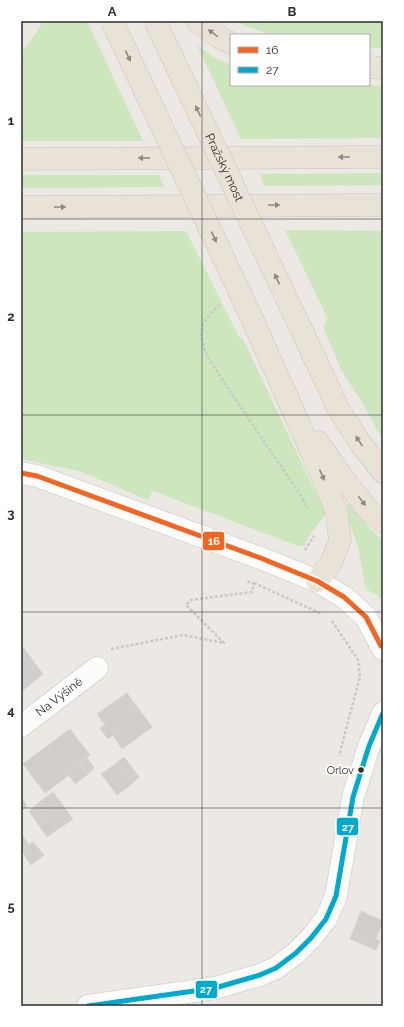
<svg xmlns="http://www.w3.org/2000/svg" width="404" height="1027" font-family="Raleway,sans-serif">
  <style>
    .green { fill: #cee6be }
    .building { fill: #d1cecb; stroke: #d7d4d0 }
    .lines { fill: none; stroke-linecap: round; stroke-linejoin: round }
    .minor-casing { stroke: #c5c4c5; stroke-width: 23 }
    .tertiary-casing { stroke: #c5c4c5; stroke-width: 23 }
    .trunk-casing { stroke: #c6c5c4; stroke-width: 23 }
    .path { stroke: #c9c9c8; stroke-width: 2.5; stroke-dasharray: 3 2; stroke-linecap: butt }
    .minor { stroke: #fcfcfb; stroke-width: 22 }
    .tertiary { stroke: #fcfcfb; stroke-width: 22 }
    .trunk { stroke: #e9e2d6; stroke-width: 22 }
    .trunk-bridge-casing { stroke: #c6c5c4; stroke-width: 23; stroke-linecap: butt }
    .trunk-bridge { stroke: #e9e2d6; stroke-width: 22 }
    .bus-1-casing { stroke: #fff; stroke-width: 8 }
    .bus-2-casing { stroke: #fff; stroke-width: 8 }
    .bus-1 { stroke: #f26522; stroke-width: 5 }
    .bus-2 { stroke: #00a9ce; stroke-width: 5 }
    .oneway { fill: #8c8882 }
    .grid { fill: none; stroke: #2e2e2e; stroke-width: 1; stroke-opacity: 0.55 }
    .bus-dot { fill: #2e2e2e; stroke: #fff; stroke-width: 1.5 }
    .labels { text-anchor: middle; stroke-width: 3.5; stroke-linejoin: round; paint-order: stroke }
    .bus-label { font-size: 11px; fill: #2e2e2e; stroke: #fff; text-anchor: end }
    .street-label { font-size: 12px; fill: #2e2e2e; stroke: #fff }
    .line-badge { stroke: #fff; stroke-width: 1.5 }
    .badge-label { font-size: 11px; text-anchor: middle; font-weight: bold; fill: #fff }
    .neatline { fill: none; stroke: #2e2e2e; stroke-width: 1.5 }
    .grid-label { font-size: 13px; text-anchor: middle; font-weight: bold; fill: #2e2e2e }
  </style>
  <rect width="100%" height="100%" fill="#ece8e4"/>
  <g class="green">
    <polygon points="43,21 87,21 143,141 21,141 21,53 38,30"/>
    <polygon points="236,21 383,21 383,48 369,48 369,35 271,35 245,26"/>
    <polygon points="197,45 215,58 231,65 231,85 369,85 383,86 383,138 241,139"/>
    <polygon points="383,173 383,185 265,186 260,174"/>
    <polygon points="21,175 159,175 164,187 21,188"/>
    <polygon points="285,230 383,231 383,438 376,428 362,402 342,372 323,326 328,319"/>
    <polygon points="186,231 239,337 243,339 326,514 309,536 304,546 298,546 153,491 148,500 79,471 21,459 21,232"/>
    <polygon points="347,504 352,506 370,529 383,541 383,599 366,589 358,547 346,512"/>
  </g>
  <g class="building">
    <polygon points="22,646 43,674 21,692 21,647"/>
    <polygon points="127,693 152,727 122,749 113,735 108,739 100,728 105,725 97,714"/>
    <polygon points="70,729 90,755 67,772 47,746"/>
    <polygon points="47,746 69,775 45,793 23,764"/>
    <polygon points="124,757 139,777 129,786 114,765"/>
    <polygon points="87,758 94,768 88,774 80,763"/>
    <polygon points="80,763 88,774 75,784 67,772"/>
    <polygon points="114,765 129,786 117,795 101,774"/>
    <polygon points="53,792 73,819 57,830 37,804"/>
    <polygon points="21,797 27,806 21,811"/>
    <polygon points="37,804 57,830 47,837 29,811"/>
    <polygon points="21,833 29,845 21,850"/>
    <polygon points="33,842 44,855 31,865 21,850"/>
    <polygon points="361,911 383,921 376,939 380,941 376,950 350,939"/>
  </g>
  <g class="lines">
    <g class="minor-casing">
      <g id="minor">
        <path id="s1" d="M21,726l76,-58"/>
      </g>
    </g>
    <g class="tertiary-casing">
      <g id="tertiary">
        <polyline points="21,473 37,476 263,559 317,581 344,597 366,617 383,649"/>
        <polyline points="88,1006 215,988 260,975 276,968 296,953 311,938 326,919 336,896 353,797 369,746 383,713"/>
      </g>
    </g>
    <g class="trunk-casing">
      <g id="trunk">
        <polyline points="197,21 222,39 231,43"/>
        <polyline points="369,67 383,68"/>
        <polyline points="21,159 383,157"/>
        <polyline points="21,207 383,205"/>
        <polyline points="249,312 324,480 337,514 340,540 331,563 317,581"/>
        <polyline points="294,314 338,408 360,443 383,472"/>
        <polyline points="318,442 343,478 369,511 383,522"/>
      </g>
    </g>
    <g class="path">
      <polyline points="220,305 210,314 203,324 201,337 207,356 229,390 302,497 307,509"/>
      <polyline points="305,550 314,536"/>
      <polyline points="254,583 322,614"/>
      <polyline points="332,621 358,660 360,676 339,756"/>
      <polyline points="111,649 183,635 224,643 186,605 191,600 252,592 254,584 247,581"/>
    </g>
    <use href="#minor" class="minor"/>
    <use href="#tertiary" class="tertiary"/>
    <use href="#trunk" class="trunk"/>
    <g class="trunk-bridge-casing">
      <g id="trunk-bridge">
        <polyline points="112,21 249,312"/>
        <path id="s2" d="M155,21l139,293"/>
      </g>
    </g>
    <use href="#trunk-bridge" class="trunk-bridge"/>
    <g class="bus-1-casing">
      <polyline id="bus-1" points="21,473 37,476 263,559 317,581 344,597 366,617 381,646"/>
    </g>
    <g class="bus-2-casing">
      <polyline id="bus-2" points="88,1006 215,988 260,975 276,968 296,953 311,938 326,919 336,896 353,797 369,746 383,713"/>
    </g>
    <use href="#bus-1" class="bus-1"/>
    <use href="#bus-2" class="bus-2"/>
  </g>
  <defs><path id="oneway-solid" d="M-6-.8H1V-3.2L6.5 0L1 3.2V.8H-6Z"/></defs>
  <g class="oneway">
    <use href="#oneway-solid" transform="translate(213 33) rotate(-144)"/>
    <use href="#oneway-solid" transform="translate(128 56) rotate(65)"/>
    <use href="#oneway-solid" transform="translate(198 111) rotate(-115)"/>
    <use href="#oneway-solid" transform="translate(344 157) rotate(180)"/>
    <use href="#oneway-solid" transform="translate(144 158) rotate(180)"/>
    <use href="#oneway-solid" transform="translate(274 205)"/>
    <use href="#oneway-solid" transform="translate(60 207)"/>
    <use href="#oneway-solid" transform="translate(214 237) rotate(65)"/>
    <use href="#oneway-solid" transform="translate(277 279) rotate(-115)"/>
    <use href="#oneway-solid" transform="translate(359 441) rotate(-124)"/>
    <use href="#oneway-solid" transform="translate(322 475) rotate(66)"/>
    <use href="#oneway-solid" transform="translate(362 501) rotate(52)"/>
  </g>
  <path class="grid" d="M202,21v985M21,219h362M21,415h362M21,612h362M21,808h362"/>
  <circle class="bus-dot" cx="361" cy="770" r="3.5"/>
  <g class="labels">
    <g class="bus-label">
      <text x="354" y="774">Orlov</text>
    </g>
    <g class="street-label">
      <text dy="4" stroke="none"><textPath href="#s2" startOffset="162">Pražský most</textPath></text>
      <text dy="4" stroke="none"><textPath href="#s1" startOffset="48">Na Výšině</textPath></text>
    </g>
  </g>
  <g class="line-badge">
    <rect x="202" y="531" width="23" height="20" rx="4" fill="#f26522"/>
    <rect x="336" y="817" width="23" height="19" rx="4" fill="#00a9ce"/>
    <rect x="195" y="980" width="23" height="19" rx="4" fill="#00a9ce"/>
  </g>
  <g class="badge-label">
    <text x="214" y="545">16</text>
    <text x="348" y="831">27</text>
    <text x="206" y="993">27</text>
  </g>
  <rect width="404" height="1027" fill="none" stroke="#ffffff" stroke-width="44"/>
  <rect x="230" y="34" width="140" height="52" fill="#ffffff" stroke="#ababab"/>
  <rect x="238" y="47" width="20" height="6" fill="#f26522" stroke="#ababab"/>
  <text x="266" y="54" font-size="12" fill="#2e2e2e">16</text>
  <rect x="238" y="67" width="20" height="6" fill="#00a9ce" stroke="#ababab"/>
  <text x="266" y="74" font-size="12" fill="#2e2e2e">27</text>
  <rect x="22" y="22" width="360" height="983" class="neatline"/>
  <g class="grid-label">
    <text x="112" y="16">A</text>
    <text x="292" y="16">B</text>
    <text x="11" y="125">1</text>
    <text x="11" y="321">2</text>
    <text x="11" y="518">3</text>
    <text x="11" y="715">4</text>
    <text x="11" y="911">5</text>
  </g>
</svg>
